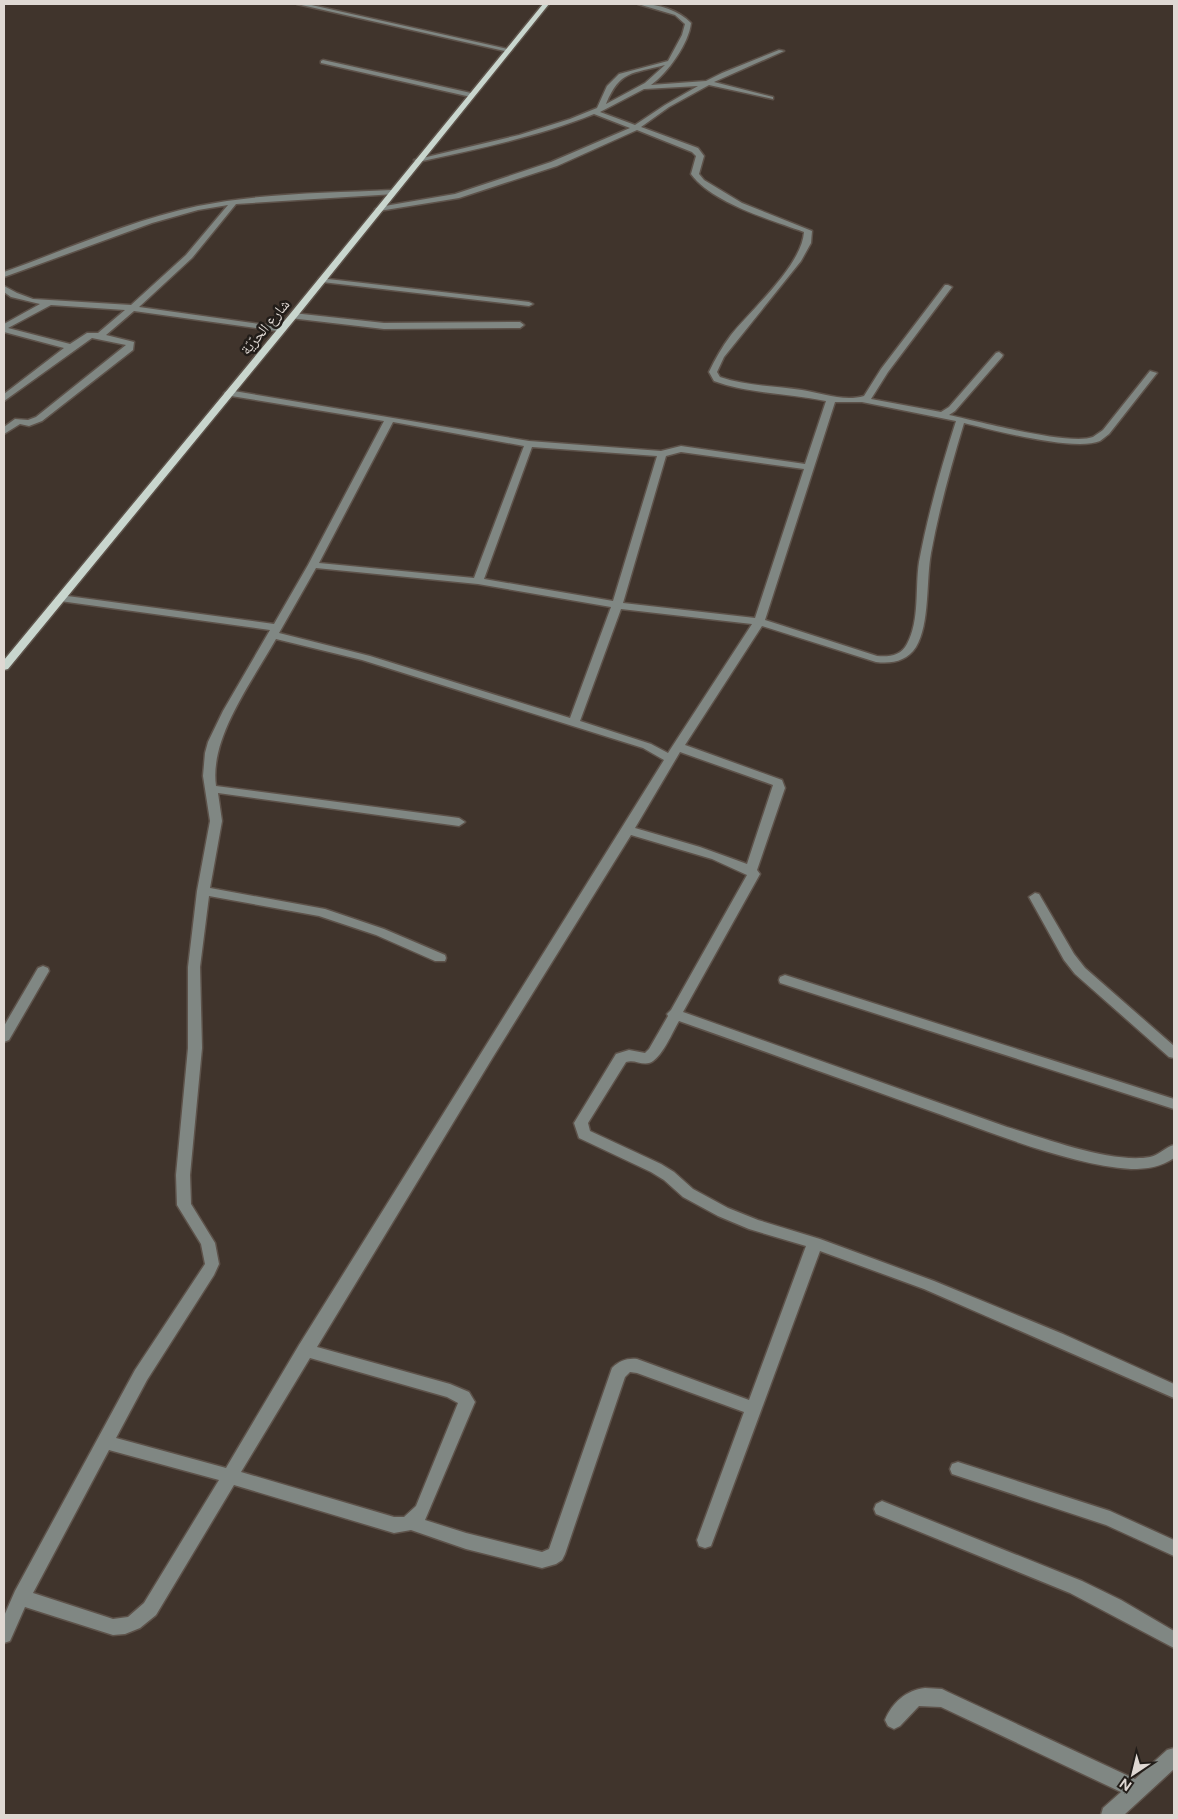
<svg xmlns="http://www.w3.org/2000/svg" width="1178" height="1819" font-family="Figtree,'Noto Naskh Arabic',sans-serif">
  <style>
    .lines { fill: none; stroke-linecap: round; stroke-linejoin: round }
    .minor-casing { stroke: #5d524a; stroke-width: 3 }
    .major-casing { stroke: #5d524a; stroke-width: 3 }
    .minor { fill: #808783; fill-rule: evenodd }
    .major { fill: #c9d6ce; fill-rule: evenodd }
    .labels { text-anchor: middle; stroke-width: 5; stroke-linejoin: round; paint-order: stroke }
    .far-street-label { font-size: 15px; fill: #dfd8d3; stroke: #221d19 }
  </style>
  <rect width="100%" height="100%" fill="#40342c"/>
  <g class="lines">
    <g class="minor-casing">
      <g id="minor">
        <polygon points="297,4 307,4 512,50 509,52"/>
        <path d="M638,4c18,-1 41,6 53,19 -2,20 -23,50 -40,62l55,-4 16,-8 57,-23 5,1 -70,31 59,15v2l-64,-14 -40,22 -28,20 57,21 6,8 -5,18 5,6 38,23 70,28 -1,12 -10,18 -77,96 -7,15 3,5c26,9 55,9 82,13 19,3 42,12 62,6l17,-27 64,-84h3l4,2 -64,85 -17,27 70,13 8,-5 47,-54 3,-1 4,3 -1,2 -47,54 -6,4c28,6 121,31 144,22 3,-2 7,-5 10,-7l47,-59 7,2 -48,61c-3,2 -6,5 -9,7 -25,11 -108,-11 -136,-18 -13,43 -25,86 -33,130 -5,27 -1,71 -15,94 -9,14 -24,17 -40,15l-114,-36 -77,119 97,35 3,8 -28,82 3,4 -77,138 324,115c37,11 105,37 143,30 10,-2 15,-10 24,-12v13c-13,9 -27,11 -43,11 -58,-4 -134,-34 -189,-54 -88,-31 -175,-63 -263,-94 -6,10 -18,39 -30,42 -8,2 -15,-4 -23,-1l-38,61 2,8 71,33 13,8 19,17 35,19 30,12 62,19 114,42 129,53 111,50v14l-250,-109 -104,-38 -109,295 -6,2 -6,-2 -2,-6 47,-128 -107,-39 -7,-1 -5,5 -60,177 -3,6 -6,4 -14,4 -76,-19 -55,-19 -17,3 -160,-48 -78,130 -16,13 -15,6 -12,1 -88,-28 -15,34 -6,2v-27l11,-25 120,-221 70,-106 -4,-20 -24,-39 -1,-30 12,-127v-81l9,-76 13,-70 -7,-45 2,-23 3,-11 15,-31 47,-81 -210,-29 -5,-3 5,-3 214,29 34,-59 76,-144 -159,-26 -1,-2 4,-3 301,51 132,10 20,-5 124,18 21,-63c-37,-8 -77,-7 -112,-20l-5,-9c6,-13 13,-25 22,-37 21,-26 71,-70 73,-103 -33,-12 -92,-29 -113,-58l5,-18 -4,-4 -55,-22 -80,36 -98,32 -80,13 -4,-2 4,-2 76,-13 96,-32 79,-34 -36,-14c-57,23 -117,35 -176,48l-4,-2 105,-25 51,-16 27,-11 10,-22 12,-12 49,-13 14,-26 3,-11 -10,-9zM665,65l-20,18 -39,21c14,-34 26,-30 59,-39zM698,86l-33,19 -30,20 -35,-13 44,-23zM835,402h27l94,19c-15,47 -28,93 -37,141 -4,26 1,58 -12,82 -6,12 -18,13 -30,12l-112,-36zM393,422l131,24 -50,132 -155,-15zM532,447l125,9 -44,145 -129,-22zM681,452l123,17 -49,149 -132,-15 43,-147zM316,568l162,16 133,23 -41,111 -200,-62 -91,-23zM621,609l131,15 -84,129 -17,-9 -71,-23zM276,639l86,21 281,88 21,12 -365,585 -73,123 -110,-30 31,-58 67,-105 5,-11 -4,-21 -24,-39 -1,-29 12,-127 -2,-81 9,-71 110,20 57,19 59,26h10l1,-3 -1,-3 -61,-26 -59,-20 -115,-21 12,-67 -4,-28 241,33 6,-4 -6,-4 -243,-32c-7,-48 37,-106 60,-147zM680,752l93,33 -26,79 -47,-17 -65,-19zM631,835l81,24 35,16 -76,135 -4,4 1,2 -19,33 -4,4 -16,-3 -13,4 -42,69 5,15 72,34 13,8 19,17 35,19 31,13 57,17 -57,154 -112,-41c-10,-1 -18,2 -25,9l-63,181 -7,3 -76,-19 -41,-13 50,-118 -6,-10 -19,-8 -133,-37 176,-290zM310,1358l137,39 11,6 -42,103 -12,11h-10l-153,-45zM109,1450l110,30 -75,123 -16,14 -15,2 -80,-26z"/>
        <polygon points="323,60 471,93 474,95 471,97 321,63 321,61"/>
        <path d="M392,190h3v4l-159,10 -44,54 -53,49 142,20 3,1v4l-150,-21 -28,24 28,7 -1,8 -91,71 -13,5 -9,-2 -16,10v-7l11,-8 13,1 8,-3 90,-72 -34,-7 -88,63v-7l60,-46 -60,-16v-8l36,-20 -29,-7 -7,-5v-6l13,7 16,6 98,6 55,-50 42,-50 -30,5 -46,13 -148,54v-5c64,-23 127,-52 194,-66 64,-13 130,-13 194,-16zM51,305l74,5 -27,23h-11l-17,11 -62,-16z"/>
        <polygon points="319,278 529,302 533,304 529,306 322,282 319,282"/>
        <polygon points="293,313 384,323 520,322 524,325 520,328 384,329 290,318 289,316"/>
        <polygon points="1035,893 1039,894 1074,954 1085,968 1174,1046 1174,1058 1169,1057 1075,974 1064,960 1029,897"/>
        <polygon points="43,966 48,968 49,971 9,1040 4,1042 4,1026 38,968"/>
        <polygon points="785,975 1174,1099 1174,1109 780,983 779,980 780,977"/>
        <polygon points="958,1462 1110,1511 1174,1540 1174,1556 1106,1525 952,1474 950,1469 952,1464"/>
        <polygon points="882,1501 1082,1581 1121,1600 1174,1631 1174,1648 1070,1593 876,1514 874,1509 876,1504"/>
        <path d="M925,1688l17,1 6,3 187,87 32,-29 7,-2v21l-50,46h-23l2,-7 18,-16 -180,-85 -22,-1 -19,20 -6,3 -6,-3 -3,-6c7,-17 21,-30 40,-32z"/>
      </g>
    </g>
    <g class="major-casing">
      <polygon id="major" points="543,4 549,4 296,318 8,669 4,670 4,660 290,314"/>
    </g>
    <use href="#minor" class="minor"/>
    <use href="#major" class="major"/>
  </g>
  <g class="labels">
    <g class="far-street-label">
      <text transform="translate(265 327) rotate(-50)" y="5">شارع الحرّيّة</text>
    </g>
  </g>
  <rect width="1178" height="1819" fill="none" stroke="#dfd8d3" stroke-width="10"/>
  <g transform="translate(1133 1774) rotate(215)" stroke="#221d19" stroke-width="4" paint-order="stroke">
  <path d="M0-4L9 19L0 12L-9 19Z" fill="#dfd8d3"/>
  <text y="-8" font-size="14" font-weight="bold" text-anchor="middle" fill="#dfd8d3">N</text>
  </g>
</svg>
